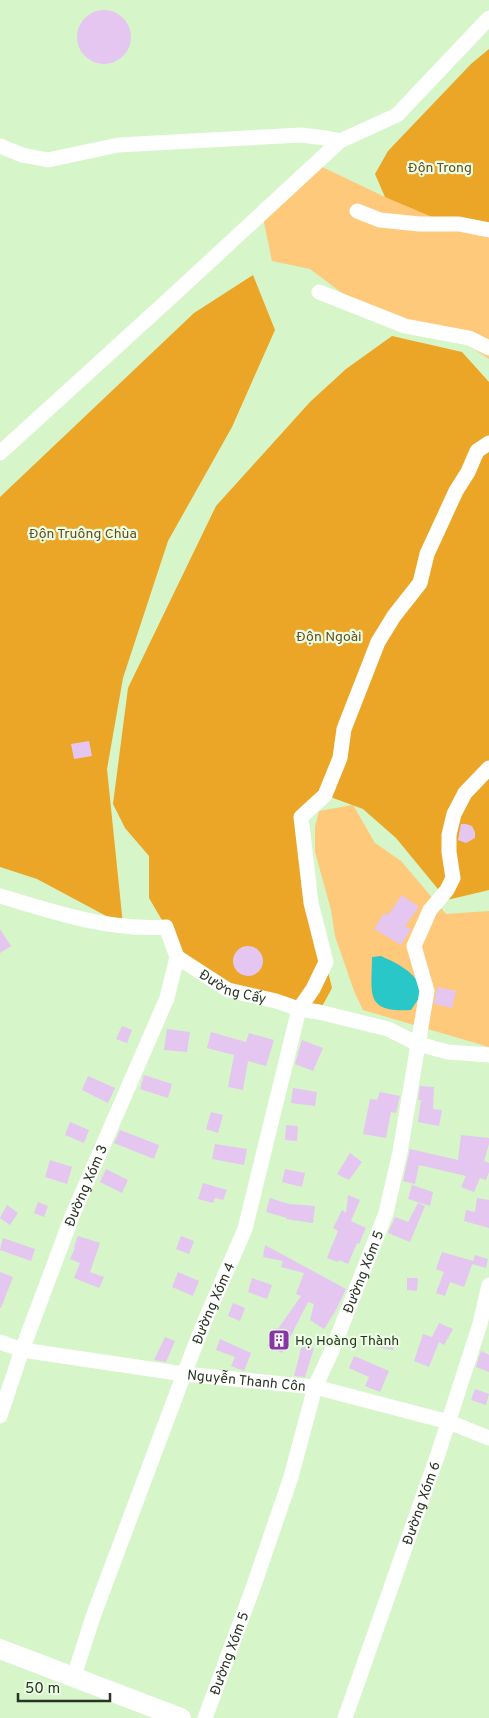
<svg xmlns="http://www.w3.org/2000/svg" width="489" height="1718" font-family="Overpass,sans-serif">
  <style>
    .green { fill: #fec97a }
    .forest { fill: #eba527 }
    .water { fill: #2ac7c9 }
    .building { fill: #e4c6f1 }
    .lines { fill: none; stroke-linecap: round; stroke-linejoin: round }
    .minor { stroke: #fff; stroke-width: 15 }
    .major { stroke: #fff; stroke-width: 20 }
    .labels { text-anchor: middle; stroke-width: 4.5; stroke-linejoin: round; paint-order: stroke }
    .park-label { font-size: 14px; fill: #694c1f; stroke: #ebfee3 }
    .street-label { font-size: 14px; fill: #293524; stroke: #ebfee3 }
    .poi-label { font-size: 14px; fill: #293524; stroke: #ebfee3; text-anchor: start }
  </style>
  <rect width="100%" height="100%" fill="#d6f5c9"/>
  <g class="green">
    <polygon points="316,164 385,197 489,228 489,359 451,334 366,311 310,269 272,261 262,213"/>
    <polygon points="353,805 375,843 401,861 446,914 489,911 489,1047 363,1010 354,991 335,936 331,910 315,852 315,827 319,811"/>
  </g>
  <g class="forest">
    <polygon points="489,49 489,230 437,219 385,197 375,174 388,151 471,64"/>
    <polygon points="253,275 275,330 232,427 168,541 123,678 107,769 123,925 37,879 0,867 0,497 194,313"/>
    <polygon points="392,336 462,352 489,382 489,890 447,900 396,838 363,809 325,795 301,817 311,903 332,988 319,1012 228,990 177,957 166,927 149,898 149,856 125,828 113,804 128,688 216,506 310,402 346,369"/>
  </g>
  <path class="water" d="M381,956c17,8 31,14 40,31l-2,11 -8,12c-47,3 -39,-17 -39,-53z"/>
  <g class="building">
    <circle cx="104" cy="37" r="27"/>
    <polygon points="89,741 92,756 74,759 71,744"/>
    <polygon points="461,824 466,824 472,826 475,832 475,838 466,843 458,840"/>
    <polygon points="402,895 419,907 405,926 411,929 401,945 374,929 384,913 388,915"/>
    <polygon points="0,929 11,946 0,953"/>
    <circle cx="248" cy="961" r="15"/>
    <polygon points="437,987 456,991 452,1008 434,1004"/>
    <polygon points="122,1026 132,1030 127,1043 116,1039"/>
    <polygon points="167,1029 190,1032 187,1052 164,1050"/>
    <polygon points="211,1032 246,1042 249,1033 274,1040 266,1066 248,1061 243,1090 228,1087 234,1055 207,1048"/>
    <polygon points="302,1040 323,1048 313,1071 295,1064"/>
    <polygon points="144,1075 172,1084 168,1098 140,1089"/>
    <polygon points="88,1076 115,1088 108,1103 82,1090"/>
    <polygon points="420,1086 434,1087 433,1109 442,1110 439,1126 418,1122 421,1100 418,1100"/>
    <polygon points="293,1088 317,1092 315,1106 291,1103"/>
    <polygon points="380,1092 400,1096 396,1113 391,1112 386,1138 363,1134 370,1099 377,1100"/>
    <polygon points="211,1112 223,1115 218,1133 206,1129"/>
    <polygon points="70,1122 89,1130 84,1143 65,1135"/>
    <polygon points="286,1125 298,1126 297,1141 285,1140"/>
    <polygon points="120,1130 159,1145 154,1159 114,1143"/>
    <polygon points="461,1135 489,1138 489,1144 484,1161 489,1163 489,1172 486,1180 480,1178 474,1192 461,1187 466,1176 419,1165 415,1184 403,1181 410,1149 458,1160"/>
    <polygon points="215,1144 247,1149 244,1165 212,1159"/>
    <polygon points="350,1153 362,1162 349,1180 337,1174"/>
    <polygon points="50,1160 72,1167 67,1184 45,1177"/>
    <polygon points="106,1169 128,1180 122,1193 100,1182"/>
    <polygon points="285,1169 305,1173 302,1187 282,1182"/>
    <polygon points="203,1183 227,1190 223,1200 215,1198 213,1203 198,1199"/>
    <polygon points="412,1185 433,1192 430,1206 408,1199"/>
    <polygon points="348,1195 360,1200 351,1221 366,1228 359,1244 357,1243 348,1264 339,1260 338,1262 327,1258 338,1231 333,1228 342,1210 346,1213"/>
    <polygon points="270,1198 289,1204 315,1206 313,1223 286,1219 287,1218 266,1212"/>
    <polygon points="477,1198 489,1200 489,1228 464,1221 466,1210 475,1212"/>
    <polygon points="38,1202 48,1206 44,1217 34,1213"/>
    <polygon points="418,1203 425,1206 410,1242 388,1233 395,1217 408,1222"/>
    <polygon points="7,1205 18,1213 10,1225 0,1218"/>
    <polygon points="78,1236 100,1243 90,1272 104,1277 99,1288 74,1278 80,1263 70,1259 75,1248 74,1247"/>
    <polygon points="181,1236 194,1241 189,1254 176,1249"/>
    <polygon points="3,1238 35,1249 31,1261 0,1250"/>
    <polygon points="265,1245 346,1289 336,1310 324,1329 310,1320 314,1304 308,1302 282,1353 267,1346 276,1328 278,1329 301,1296 296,1294 304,1273 281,1267 283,1261 263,1257"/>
    <polygon points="442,1252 473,1261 475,1255 488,1259 486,1268 472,1264 473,1262 464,1287 450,1282 445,1296 436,1293 444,1272 436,1269"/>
    <polygon points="0,1272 13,1277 1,1308 0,1308"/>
    <polygon points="178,1272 199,1281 193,1296 172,1287"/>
    <polygon points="252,1278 272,1285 267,1299 248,1292"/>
    <polygon points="407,1278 418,1278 417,1291 407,1290"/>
    <polygon points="233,1303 245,1308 240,1321 228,1316"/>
    <polygon points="439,1323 453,1329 444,1345 439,1342 429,1367 414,1361 423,1334 432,1337"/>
    <polygon points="165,1337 175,1341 166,1362 154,1360"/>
    <polygon points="377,1337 395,1340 393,1350 375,1347"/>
    <polygon points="220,1339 251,1353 244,1371 231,1366 235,1357 216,1350"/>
    <polygon points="302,1345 314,1348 305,1377 294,1376"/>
    <polygon points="481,1351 489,1355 489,1372 476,1367"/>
    <polygon points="354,1356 389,1371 380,1392 365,1386 369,1377 349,1368"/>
    <polygon points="475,1389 489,1394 486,1405 471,1400"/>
  </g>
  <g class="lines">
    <g class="minor">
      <polyline points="0,146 22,155 48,160 118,145 301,135 326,138 340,141"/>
      <polyline points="357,211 380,220 419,224 459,224 489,230"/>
      <polyline points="319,292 405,326 469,338 489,348"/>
      <polyline points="0,453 168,300 340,141 397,115 489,18"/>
      <path id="s1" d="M0,896c54,16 109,35 166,31l11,30 51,33 48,11 23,8 20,3 69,17 30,15 30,8 41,3"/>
      <path id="s2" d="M0,1342l22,8 162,24 131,13 134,35 40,16"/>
      <path id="s3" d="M0,1416l22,-66 51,-136 94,-216 10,-41"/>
      <path id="s4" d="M74,1676l20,-62 90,-240 22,-56 39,-89 54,-220 14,-20 13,-27 -15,-59 -10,-86 24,-22 15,-37 4,-29 34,-87 16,-26 26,-33 7,-29 29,-63 12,-19 9,-21 12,-8"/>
      <path id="s5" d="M205,1718l49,-133 37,-108 24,-90 18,-39 53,-135 14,-61 27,-161 -13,-45 16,-36 17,-20 6,-12 -4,-26v-17l5,-21 11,-21 24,-25"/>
      <path id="s6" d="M345,1718l93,-264 42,-130 9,-39"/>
    </g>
    <polyline class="major" points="0,1649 181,1718"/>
  </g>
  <defs>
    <g id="building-square" transform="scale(1.125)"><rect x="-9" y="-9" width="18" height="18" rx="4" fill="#8836a5" stroke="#ebfee3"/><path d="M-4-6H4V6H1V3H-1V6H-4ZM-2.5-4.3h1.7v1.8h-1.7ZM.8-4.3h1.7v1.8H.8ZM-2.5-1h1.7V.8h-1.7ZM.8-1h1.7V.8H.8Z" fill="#fff"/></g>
  </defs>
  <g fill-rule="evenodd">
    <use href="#building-square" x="279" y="1340"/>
  </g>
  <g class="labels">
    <g class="park-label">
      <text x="440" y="172">Độn Trong</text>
      <text x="83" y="538">Độn Truông Chùa</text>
      <text x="329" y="641">Độn Ngoài</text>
    </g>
    <g class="street-label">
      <text dy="5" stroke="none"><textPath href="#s1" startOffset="266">Đường Cấy</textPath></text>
      <text dy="5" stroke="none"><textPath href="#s3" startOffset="246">Đường Xóm 3</textPath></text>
      <text dy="5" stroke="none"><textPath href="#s5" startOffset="474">Đường Xóm 5</textPath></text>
      <text dy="5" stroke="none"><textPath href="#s4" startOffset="398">Đường Xóm 4</textPath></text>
      <text dy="5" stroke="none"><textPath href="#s2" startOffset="250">Nguyễn Thanh Côn</textPath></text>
      <text dy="5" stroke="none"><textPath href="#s6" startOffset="228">Đường Xóm 6</textPath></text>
      <text dy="5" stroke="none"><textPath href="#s5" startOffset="69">Đường Xóm 5</textPath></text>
    </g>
    <g class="poi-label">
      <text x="295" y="1345">Họ Hoàng Thành</text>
    </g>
  </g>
  <path d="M18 1693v8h92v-8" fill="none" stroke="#293524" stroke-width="2.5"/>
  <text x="25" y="1693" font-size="15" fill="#293524" stroke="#ebfee3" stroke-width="4" paint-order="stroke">50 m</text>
</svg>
